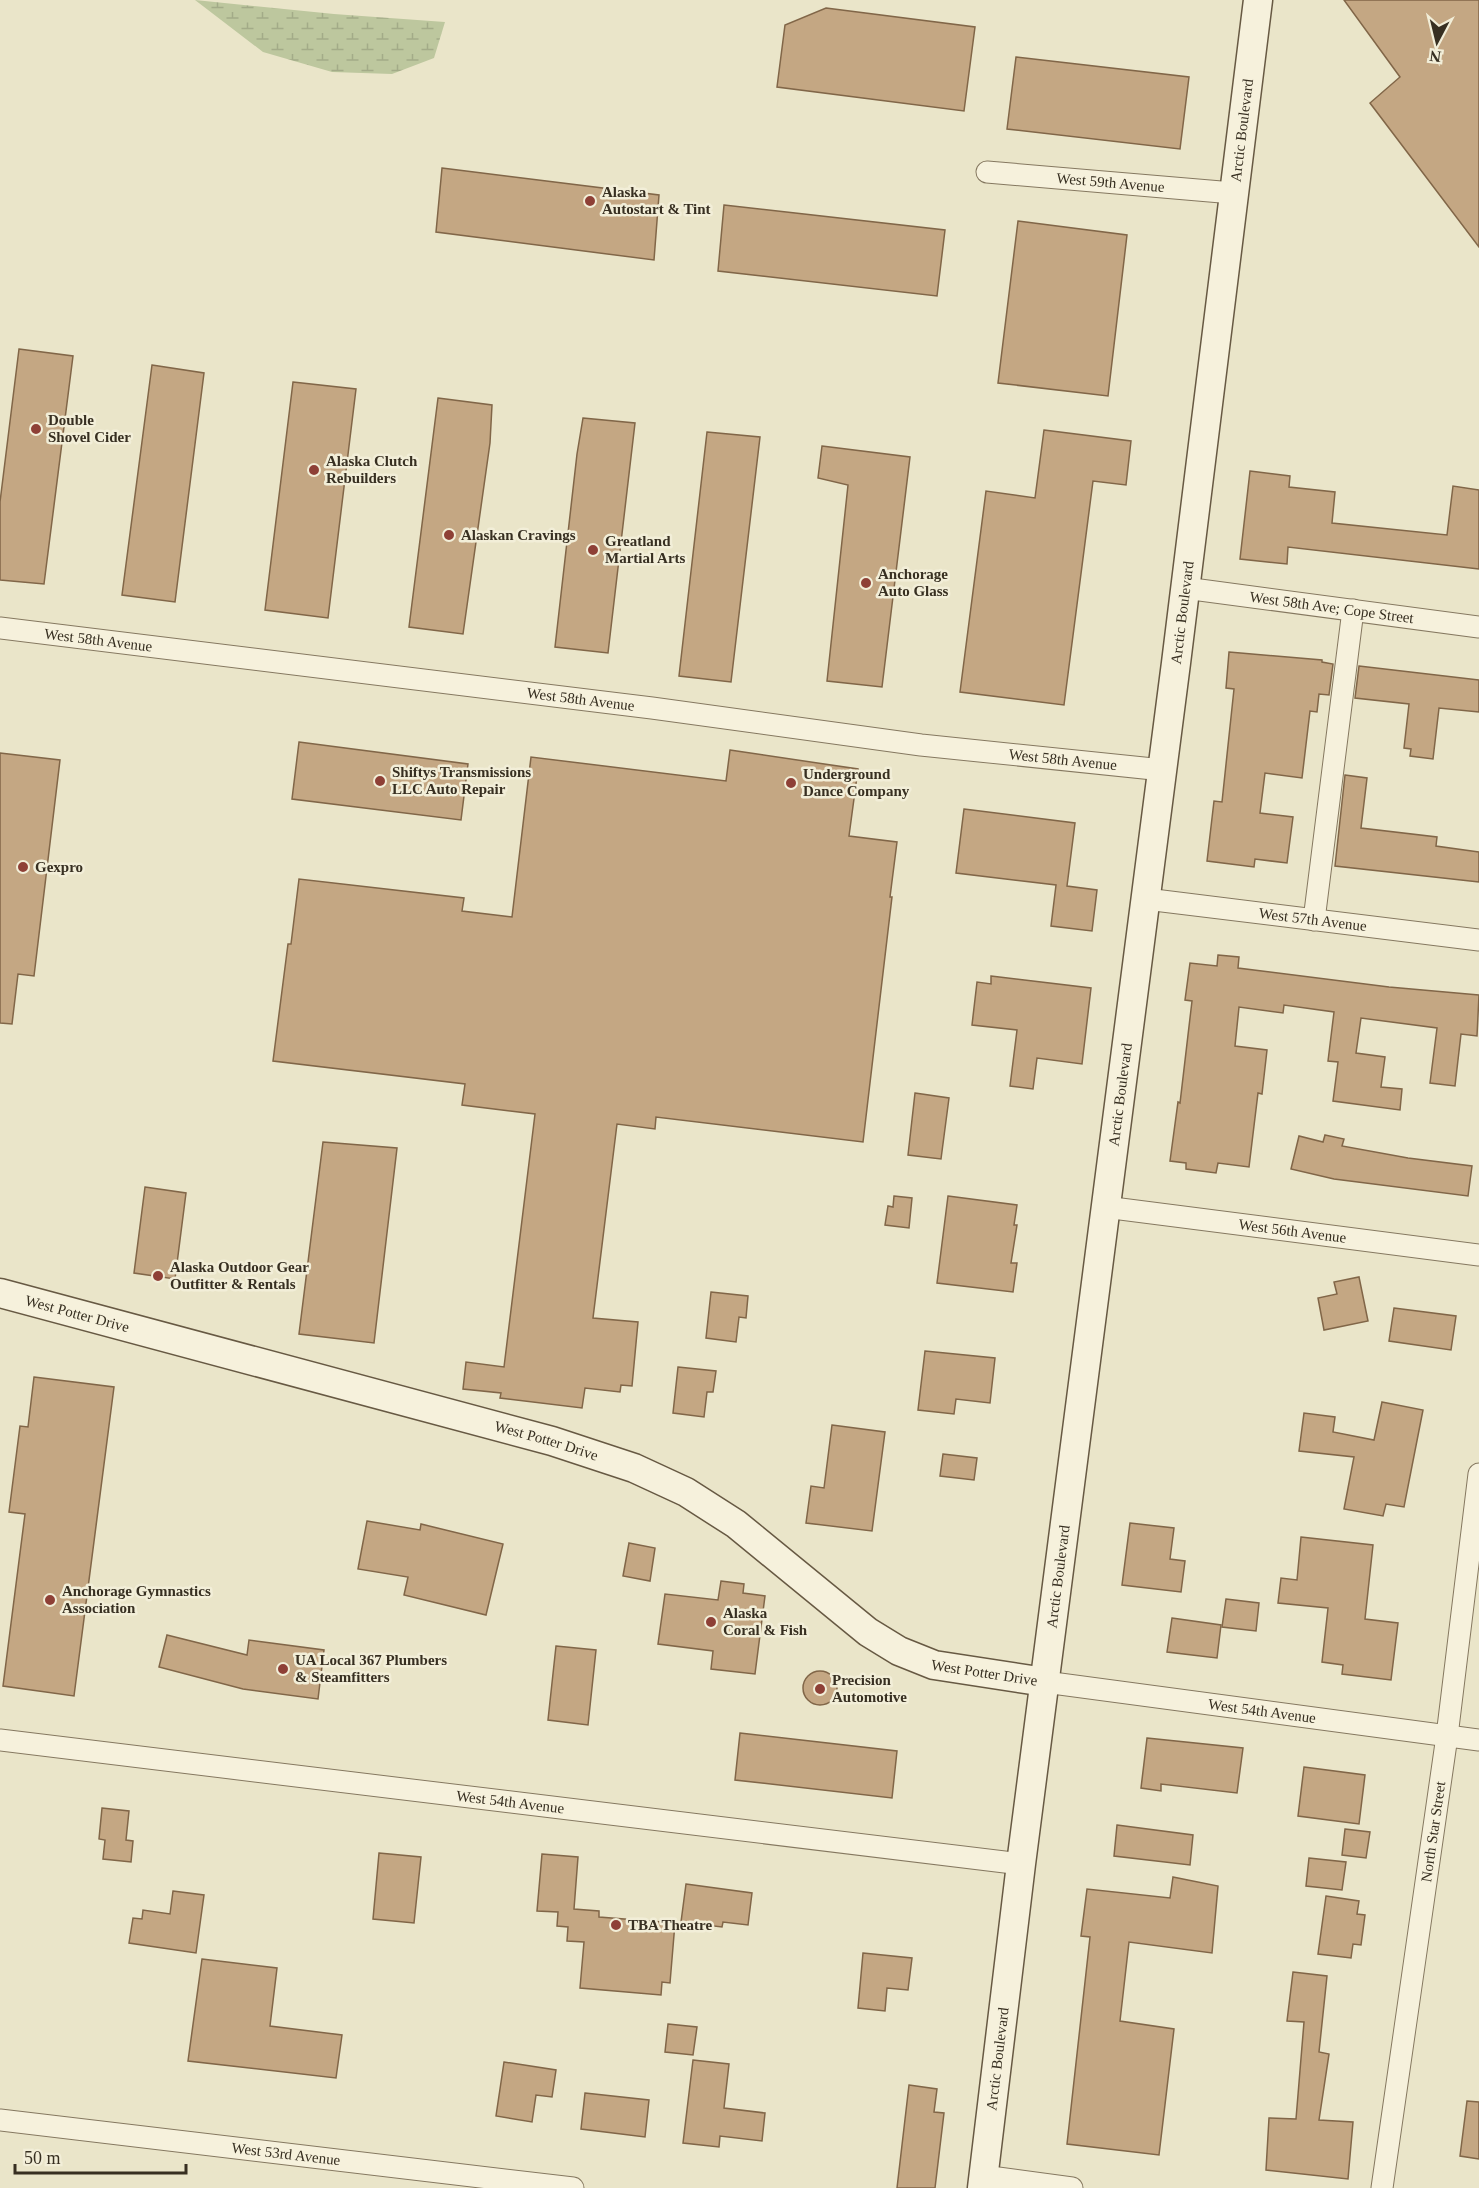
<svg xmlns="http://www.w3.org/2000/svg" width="1479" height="2188" font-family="Georgia,serif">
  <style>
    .wetland { fill: url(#wetland-marsh) }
    .building { fill: #c4a783; stroke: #816648; stroke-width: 1.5 }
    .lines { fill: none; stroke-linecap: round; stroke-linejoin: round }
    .street-casing { stroke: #857860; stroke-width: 23 }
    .secondary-casing { stroke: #675943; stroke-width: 31 }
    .street { stroke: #f6f1dc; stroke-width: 21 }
    .secondary { stroke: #f6f1dc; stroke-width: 28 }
    .poi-dot { fill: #8e4036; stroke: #f2eed8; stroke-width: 2 }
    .labels { text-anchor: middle; stroke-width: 5; stroke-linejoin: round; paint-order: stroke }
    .street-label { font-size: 15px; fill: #372f21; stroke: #f2eed8 }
    .poi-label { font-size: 15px; font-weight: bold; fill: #372f21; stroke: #f2eed8; text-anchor: start }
  </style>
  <defs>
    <pattern id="wetland-marsh" width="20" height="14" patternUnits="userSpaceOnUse" patternTransform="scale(1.5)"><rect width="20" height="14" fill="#bdc79e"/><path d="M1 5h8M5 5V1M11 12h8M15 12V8" fill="none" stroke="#a3ab88"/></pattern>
  </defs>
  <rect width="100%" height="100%" fill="#eae5c9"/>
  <polygon class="wetland" points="195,0 334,14 445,22 434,58 392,74 332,72 263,52"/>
  <g class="building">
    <polygon points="1344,0 1479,0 1479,247 1370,103 1400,77"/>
    <polygon points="826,8 975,27 964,111 777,87 785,25"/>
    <polygon points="1016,57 1189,77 1180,149 1007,129"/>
    <polygon points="442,168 659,195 654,260 436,232"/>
    <polygon points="724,205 945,230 937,296 718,271"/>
    <polygon points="1018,221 1127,235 1108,396 998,383"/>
    <polygon points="19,349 73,356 44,584 0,580 0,502"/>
    <polygon points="152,365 204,373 175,602 122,595"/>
    <polygon points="293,382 356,389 328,618 265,610"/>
    <polygon points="438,398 492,405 490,443 463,634 409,627"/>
    <polygon points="583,418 635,423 608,653 555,647 577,454"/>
    <polygon points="1044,430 1131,441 1126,485 1093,481 1064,705 960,692 986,491 1035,498"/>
    <polygon points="707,432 760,437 731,682 679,676"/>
    <polygon points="822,446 910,457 882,687 827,681 848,485 818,478"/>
    <polygon points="1250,471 1290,476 1289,487 1335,492 1332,523 1447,535 1453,486 1479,490 1479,569 1288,547 1287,564 1240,559"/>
    <polygon points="1229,652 1322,660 1322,662 1333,664 1329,695 1319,694 1317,712 1310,711 1302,778 1265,773 1260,813 1293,817 1287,863 1255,859 1254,867 1207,861 1214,801 1222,802 1234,689 1226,688"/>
    <polygon points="1359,666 1479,680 1479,712 1439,708 1433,759 1410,756 1411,749 1404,748 1409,704 1355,698"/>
    <polygon points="299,742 468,764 461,820 292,799"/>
    <polygon points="730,750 858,769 849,836 897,842 890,897 892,897 863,1142 656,1117 655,1129 617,1124 593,1318 638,1322 632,1386 621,1385 620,1392 585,1388 582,1408 500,1398 501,1393 463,1389 466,1362 504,1367 535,1114 462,1105 465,1084 273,1061 288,944 291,944 299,879 464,898 462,911 512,917 531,757 726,781"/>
    <polygon points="0,753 60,760 34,976 18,974 12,1024 0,1023"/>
    <polygon points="1345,775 1367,778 1361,828 1437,837 1436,846 1479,852 1479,882 1335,866"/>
    <polygon points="964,809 1075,823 1067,886 1097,890 1092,931 1051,926 1056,885 956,873"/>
    <polygon points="1218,955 1239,957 1238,968 1389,987 1479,995 1477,1036 1461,1034 1455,1086 1430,1083 1437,1028 1361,1018 1356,1053 1385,1057 1381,1087 1402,1089 1400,1110 1333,1101 1338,1062 1328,1061 1334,1012 1284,1005 1283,1013 1239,1007 1235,1046 1267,1050 1262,1094 1258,1093 1249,1167 1218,1163 1216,1173 1186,1169 1186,1163 1170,1161 1178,1102 1180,1103 1192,1001 1185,1000 1190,963 1217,966"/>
    <polygon points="991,976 1091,988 1082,1064 1037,1058 1033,1089 1010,1086 1017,1030 972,1025 977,982 991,984"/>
    <polygon points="915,1093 949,1098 941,1159 908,1155"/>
    <polygon points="1325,1135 1344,1139 1342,1146 1408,1158 1472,1166 1468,1196 1334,1179 1291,1169 1299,1136 1323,1142"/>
    <polygon points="323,1142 397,1148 374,1343 299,1334"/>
    <polygon points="145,1187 186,1193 175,1279 134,1273"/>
    <polygon points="894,1196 912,1198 909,1228 885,1225 888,1206 893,1207"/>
    <polygon points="948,1196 1017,1205 1014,1225 1017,1225 1011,1263 1017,1263 1013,1292 937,1283"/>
    <polygon points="1359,1277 1368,1321 1324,1330 1318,1298 1337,1294 1334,1282"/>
    <polygon points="711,1292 748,1296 746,1318 739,1317 736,1342 706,1338"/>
    <polygon points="1394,1308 1456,1316 1451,1350 1389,1341"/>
    <polygon points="925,1351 995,1358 990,1403 956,1399 954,1414 918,1410"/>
    <polygon points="678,1367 716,1371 713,1392 707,1392 704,1417 673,1413"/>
    <polygon points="34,1377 114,1387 74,1696 3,1686 25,1514 9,1512 20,1426 28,1427"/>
    <polygon points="1382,1402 1423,1410 1404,1507 1386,1504 1383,1516 1344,1509 1354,1457 1299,1451 1304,1413 1335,1417 1333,1432 1374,1440"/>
    <polygon points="832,1425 885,1432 872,1531 806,1523 811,1486 824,1488"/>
    <polygon points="943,1454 977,1458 974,1480 940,1476"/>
    <polygon points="367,1521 420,1530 421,1524 503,1544 486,1615 404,1595 408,1577 358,1569"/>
    <polygon points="1130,1523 1174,1528 1170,1559 1185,1561 1181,1592 1122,1585"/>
    <polygon points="1301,1537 1373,1545 1365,1619 1398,1623 1391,1680 1342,1674 1343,1665 1322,1662 1328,1608 1278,1603 1281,1578 1297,1580"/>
    <polygon points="629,1543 655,1548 650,1581 623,1576"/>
    <polygon points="721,1581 744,1584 743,1593 765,1596 755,1674 711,1669 713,1651 658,1644 665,1594 718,1600"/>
    <polygon points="1226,1599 1259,1603 1256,1631 1222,1627"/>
    <polygon points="1172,1618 1221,1625 1217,1658 1167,1652"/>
    <polygon points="167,1635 247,1655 249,1640 324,1650 318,1699 243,1689 159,1667"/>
    <polygon points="556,1646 596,1650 588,1725 548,1720"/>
    <circle cx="820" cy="1688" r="17"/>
    <polygon points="740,1733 897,1751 892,1798 735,1780"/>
    <polygon points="1147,1738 1243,1748 1237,1793 1161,1784 1161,1791 1141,1788"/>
    <polygon points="1304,1767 1365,1775 1359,1824 1298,1816"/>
    <polygon points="102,1808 129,1811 126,1840 133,1841 131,1862 103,1859 105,1840 99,1839"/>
    <polygon points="1117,1825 1193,1835 1190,1865 1114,1856"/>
    <polygon points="1345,1829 1370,1832 1366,1858 1342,1855"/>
    <polygon points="379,1853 421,1857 414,1923 373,1919"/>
    <polygon points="542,1854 578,1857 574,1909 599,1911 599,1917 675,1923 670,1983 662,1982 661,1995 580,1988 584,1942 567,1941 568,1927 557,1926 558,1912 537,1911"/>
    <polygon points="1309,1858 1346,1862 1342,1890 1306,1886"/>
    <polygon points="1173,1877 1218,1886 1212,1953 1129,1942 1120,2021 1174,2029 1159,2155 1067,2144 1090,1937 1081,1936 1087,1889 1170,1898"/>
    <polygon points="686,1884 752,1893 748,1925 723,1922 722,1927 681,1922"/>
    <polygon points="173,1891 204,1895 196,1953 129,1943 133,1918 142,1919 143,1910 170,1914"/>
    <polygon points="1326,1896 1359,1901 1357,1914 1365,1915 1361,1945 1353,1944 1351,1958 1318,1954"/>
    <polygon points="863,1953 912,1958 908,1990 887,1988 885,2011 858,2008"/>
    <polygon points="202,1959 277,1968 270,2026 342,2035 336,2078 188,2061"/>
    <polygon points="1293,1972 1327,1976 1319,2052 1329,2054 1319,2120 1353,2122 1348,2179 1266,2170 1269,2118 1296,2119 1304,2022 1287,2021"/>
    <polygon points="668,2024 697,2027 693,2055 665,2052"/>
    <polygon points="693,2060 729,2064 724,2108 765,2113 762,2141 720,2136 719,2147 683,2143"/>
    <polygon points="504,2062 556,2070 552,2097 536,2095 532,2122 496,2116"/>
    <polygon points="909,2085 937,2089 934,2112 944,2113 935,2188 897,2188"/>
    <polygon points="585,2093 649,2100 645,2137 581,2129"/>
    <polygon points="1467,2101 1479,2102 1479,2159 1460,2156"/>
  </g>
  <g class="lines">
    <g class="street-casing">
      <g id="street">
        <path id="s1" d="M987,172l246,21"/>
        <path id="s2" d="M1185,588l294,39"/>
        <path id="s3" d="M0,628l652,80 269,37 242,25"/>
        <path id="s4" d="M1146,899l333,41"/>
        <polyline points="1314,920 1353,610"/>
        <path id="s5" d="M1105,1207l374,48"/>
        <path id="s6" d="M1045,1682l434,58"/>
        <path id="s7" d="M0,1740l1021,124"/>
        <path id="s8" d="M0,2120l573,68"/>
        <polyline points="983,2176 1072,2188"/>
        <path id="s9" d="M1382,2188l65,-452 32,-262"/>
      </g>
    </g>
    <g class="secondary-casing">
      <g id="secondary">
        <path id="s10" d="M0,1293l552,148 82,27 52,24 50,32 132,108 31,19 35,14 111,17"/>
        <path id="s11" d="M982,2188l39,-324 155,-1201 82,-663"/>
      </g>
    </g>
    <use href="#street" class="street"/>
    <use href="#secondary" class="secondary"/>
  </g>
  <g class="poi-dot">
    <circle cx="590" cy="201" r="6"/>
    <circle cx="36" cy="429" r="6"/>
    <circle cx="314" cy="470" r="6"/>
    <circle cx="449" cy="535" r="6"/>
    <circle cx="593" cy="550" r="6"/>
    <circle cx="866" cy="583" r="6"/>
    <circle cx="380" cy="781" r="6"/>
    <circle cx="791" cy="783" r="6"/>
    <circle cx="23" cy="867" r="6"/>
    <circle cx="158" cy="1276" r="6"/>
    <circle cx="50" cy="1600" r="6"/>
    <circle cx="711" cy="1622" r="6"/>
    <circle cx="283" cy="1669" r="6"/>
    <circle cx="820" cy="1689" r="6"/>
    <circle cx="616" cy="1925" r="6"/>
  </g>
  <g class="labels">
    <g class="street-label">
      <text dy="5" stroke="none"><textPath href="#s11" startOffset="2074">Arctic Boulevard</textPath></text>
      <text dy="5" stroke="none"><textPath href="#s1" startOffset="124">West 59th Avenue</textPath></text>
      <text dy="5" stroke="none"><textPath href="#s2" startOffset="148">West 58th Ave; Cope Street</textPath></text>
      <text dy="5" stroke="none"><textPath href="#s11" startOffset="1588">Arctic Boulevard</textPath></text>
      <text dy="5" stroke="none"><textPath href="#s3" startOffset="99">West 58th Avenue</textPath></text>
      <text dy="5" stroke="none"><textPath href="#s3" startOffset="585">West 58th Avenue</textPath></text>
      <text dy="5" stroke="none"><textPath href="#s3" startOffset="1071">West 58th Avenue</textPath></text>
      <text dy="5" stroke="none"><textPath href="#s4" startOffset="168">West 57th Avenue</textPath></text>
      <text dy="5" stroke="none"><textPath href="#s11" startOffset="1102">Arctic Boulevard</textPath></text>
      <text dy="5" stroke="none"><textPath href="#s5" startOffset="189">West 56th Avenue</textPath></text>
      <text dy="5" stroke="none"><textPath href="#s10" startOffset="80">West Potter Drive</textPath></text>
      <text dy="5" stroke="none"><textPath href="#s10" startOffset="566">West Potter Drive</textPath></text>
      <text dy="5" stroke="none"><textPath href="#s11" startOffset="616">Arctic Boulevard</textPath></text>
      <text dy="5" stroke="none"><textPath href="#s10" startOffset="1070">West Potter Drive</textPath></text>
      <text dy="5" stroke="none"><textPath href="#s6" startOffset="219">West 54th Avenue</textPath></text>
      <text dy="5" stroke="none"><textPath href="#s7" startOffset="514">West 54th Avenue</textPath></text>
      <text dy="5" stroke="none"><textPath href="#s9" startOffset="360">North Star Street</textPath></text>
      <text dy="5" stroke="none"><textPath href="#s11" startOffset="130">Arctic Boulevard</textPath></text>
      <text dy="5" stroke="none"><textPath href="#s8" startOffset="288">West 53rd Avenue</textPath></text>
    </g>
    <g class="poi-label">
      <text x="602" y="197">Alaska<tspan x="602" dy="17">Autostart &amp; Tint</tspan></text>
      <text x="48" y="425">Double<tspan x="48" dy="17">Shovel Cider</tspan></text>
      <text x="326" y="466">Alaska Clutch<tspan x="326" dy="17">Rebuilders</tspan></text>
      <text x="461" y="540">Alaskan Cravings</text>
      <text x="605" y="546">Greatland<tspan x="605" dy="17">Martial Arts</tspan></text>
      <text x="878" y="579">Anchorage<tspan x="878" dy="17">Auto Glass</tspan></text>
      <text x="392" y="777">Shiftys Transmissions<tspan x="392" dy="17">LLC Auto Repair</tspan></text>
      <text x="803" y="779">Underground<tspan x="803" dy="17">Dance Company</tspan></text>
      <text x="35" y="872">Gexpro</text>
      <text x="170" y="1272">Alaska Outdoor Gear<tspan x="170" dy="17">Outfitter &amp; Rentals</tspan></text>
      <text x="62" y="1596">Anchorage Gymnastics<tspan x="62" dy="17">Association</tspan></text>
      <text x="723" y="1618">Alaska<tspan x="723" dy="17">Coral &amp; Fish</tspan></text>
      <text x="295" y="1665">UA Local 367 Plumbers<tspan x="295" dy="17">&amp; Steamfitters</tspan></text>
      <text x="832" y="1685">Precision<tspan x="832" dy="17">Automotive</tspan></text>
      <text x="628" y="1930">TBA Theatre</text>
    </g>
  </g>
  <g transform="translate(1437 42) rotate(187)" stroke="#f2eed8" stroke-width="4.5" paint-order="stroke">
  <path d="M0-4.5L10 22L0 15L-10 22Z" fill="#372f21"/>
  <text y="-9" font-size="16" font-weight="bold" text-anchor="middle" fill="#372f21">N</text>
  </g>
  <path d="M15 2164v9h171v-9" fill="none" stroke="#372f21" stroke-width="3"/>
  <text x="24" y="2164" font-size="18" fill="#372f21" stroke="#f2eed8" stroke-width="4.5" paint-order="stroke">50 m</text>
</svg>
